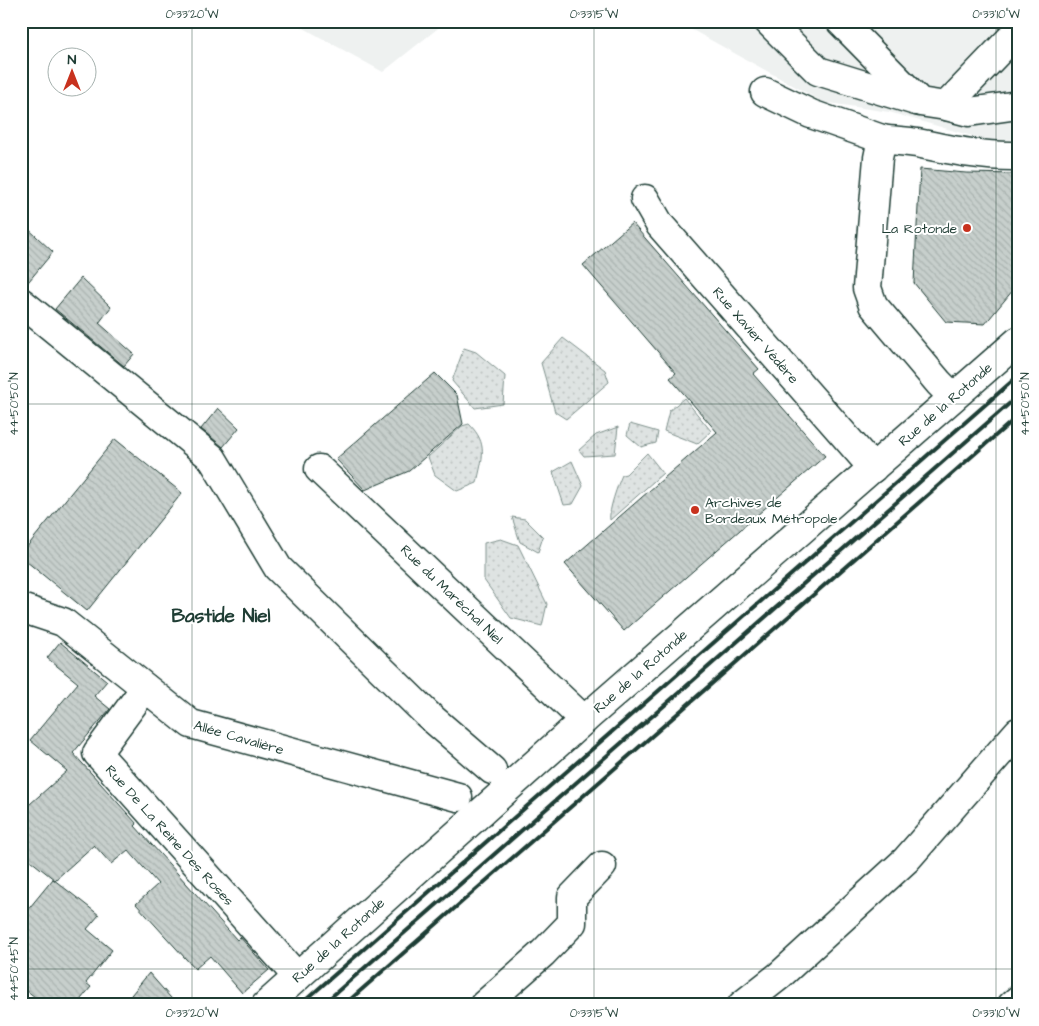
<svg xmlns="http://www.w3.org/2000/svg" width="1039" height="1026" font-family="'Architects Daughter',sans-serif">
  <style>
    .built { fill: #eef1f0 }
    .park { fill: url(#park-dots); stroke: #7e908b }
    .building { fill: url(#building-back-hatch); stroke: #1f3d34 }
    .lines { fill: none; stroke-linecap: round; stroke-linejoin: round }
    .minor-casing { stroke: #1f3d34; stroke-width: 31 }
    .minor { stroke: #fff; stroke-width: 28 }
    .rail { stroke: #1f3d34; stroke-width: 4 }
    .ticks { fill: none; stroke: #1f3d34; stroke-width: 1; stroke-opacity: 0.45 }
    .poi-dot { fill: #c8321e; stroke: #fff; stroke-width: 2 }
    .labels { text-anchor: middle; stroke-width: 4; stroke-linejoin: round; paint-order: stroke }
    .poi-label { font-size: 14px; fill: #1f3d34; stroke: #fff; text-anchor: end }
    .street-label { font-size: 14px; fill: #1f3d34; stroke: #fff }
    .district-label { font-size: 19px; font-weight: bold; fill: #1f3d34; stroke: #fff }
    .neatline { fill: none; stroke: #1f3d34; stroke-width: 2 }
    .ticks-label { font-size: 12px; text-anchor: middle; fill: #1f3d34 }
  </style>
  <defs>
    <pattern id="park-dots" width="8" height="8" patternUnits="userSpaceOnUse" patternTransform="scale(1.25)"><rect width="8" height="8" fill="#dee3e2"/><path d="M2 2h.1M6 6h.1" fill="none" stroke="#bec4c2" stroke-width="1.8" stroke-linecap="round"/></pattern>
    <pattern id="building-back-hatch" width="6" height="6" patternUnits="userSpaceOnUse" patternTransform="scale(1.25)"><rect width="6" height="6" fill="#c7cfcc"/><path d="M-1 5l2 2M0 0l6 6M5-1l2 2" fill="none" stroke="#aab3b0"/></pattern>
  </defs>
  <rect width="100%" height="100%" fill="#fff"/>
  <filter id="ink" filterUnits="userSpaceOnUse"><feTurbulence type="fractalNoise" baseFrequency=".02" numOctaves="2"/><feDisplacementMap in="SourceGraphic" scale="10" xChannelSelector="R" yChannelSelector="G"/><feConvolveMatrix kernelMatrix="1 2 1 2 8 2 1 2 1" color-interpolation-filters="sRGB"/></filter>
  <g filter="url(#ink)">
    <g class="built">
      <polygon points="291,21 447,21 383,72"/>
      <polygon points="676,21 1018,21 1018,139 989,141 889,112 823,102"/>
    </g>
    <g class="park">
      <polygon points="563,338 605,370 609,382 566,419 555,412 541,363"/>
      <polygon points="464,348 476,352 505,376 503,404 475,408 452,381"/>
      <polygon points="684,398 711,431 697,444 664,431 669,411"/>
      <path d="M469,424c20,20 13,34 8,59l-20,8 -22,-16 -7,-18 34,-31z"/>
      <polygon points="630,424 658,432 656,443 641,447 627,435"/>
      <polygon points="618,427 615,454 584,456 579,450 596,435"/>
      <path d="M647,453l16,20 -53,47c-2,-9 8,-36 12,-45l4,-1z"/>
      <polygon points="572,461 583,486 573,504 564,505 553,472"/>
      <polygon points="512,517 525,519 543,537 538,552 520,542"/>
      <polygon points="501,539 518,545 547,604 542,626 511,618 484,580 484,543"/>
    </g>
    <g class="building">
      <polygon points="920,169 966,173 1018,174 1018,284 985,324 946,322 914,283"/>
      <polygon points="21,222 53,252 24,287 21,287"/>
      <polygon points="632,223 759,369 753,374 825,456 624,631 565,564 717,432 670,378 676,373 583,265"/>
      <polygon points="81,278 111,307 99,323 134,354 124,366 55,309"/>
      <polygon points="435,373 457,395 463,424 409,471 365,490 336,459"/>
      <polygon points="218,408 239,428 223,447 201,429"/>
      <polygon points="115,439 182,493 87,611 21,557 21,554"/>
      <polygon points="60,642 107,681 94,696 110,709 73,753 137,824 135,826 237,940 240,937 269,970 242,993 210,956 195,969 136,904 158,884 128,850 111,864 94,845 55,880 21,853 21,812 67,771 30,740 78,683 47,658"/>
      <polygon points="53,879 99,915 87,929 112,950 86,983 91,987 76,1005 45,1005 21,986 21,918"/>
      <polygon points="149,973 177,1005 123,1005"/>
    </g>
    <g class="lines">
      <g class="minor-casing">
        <g id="minor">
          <polyline points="768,21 818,71 916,101"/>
          <polyline points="840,21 920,102 946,106 1018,31"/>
          <polyline points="765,92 811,114 882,139"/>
          <polyline points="946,106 969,112 1018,105"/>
          <polyline points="645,199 660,225 873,468"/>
          <polyline points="21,302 212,458 278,568 427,714 492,770"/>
          <path d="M953,397l-14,-14 -66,-78 -6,-17 11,-130 4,-19c12,2 24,2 35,4 34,7 67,14 101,13"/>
          <polyline points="319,469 584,720"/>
          <polyline points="21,608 63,622 191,724 458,797"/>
          <polyline points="145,688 97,753 286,964 297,977"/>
          <polyline points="266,1005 584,720 1018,341"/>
          <polyline points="484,1005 543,953 572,923 572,897 602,866"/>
          <polyline points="742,1005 779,976 906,860 1018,732"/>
          <polyline points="1012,1005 1018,1000"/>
        </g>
      </g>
      <use href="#minor" class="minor"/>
      <g class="rail">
        <polyline points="300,1005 1018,376"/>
        <polyline points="322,1005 1018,396"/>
        <polyline points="344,1005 1018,416"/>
      </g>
    </g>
  </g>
  <path class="ticks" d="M192,21v984M594,21v984M996,21v984M21,404h997M21,969h997"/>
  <g class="poi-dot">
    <circle cx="967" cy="228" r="5"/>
    <circle cx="695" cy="510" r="5"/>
  </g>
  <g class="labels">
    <g class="poi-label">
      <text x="957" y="233">La Rotonde</text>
      <text x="705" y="507" text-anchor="start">Archives de<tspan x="705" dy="16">Bordeaux Métropole</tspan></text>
    </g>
    <g class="street-label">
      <text transform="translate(756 335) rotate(49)" y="5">Rue Xavier Védère</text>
      <text transform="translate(945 404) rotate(-41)" y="5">Rue de la Rotonde</text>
      <text transform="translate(452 594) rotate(44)" y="5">Rue du Maréchal Niel</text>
      <text transform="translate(640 671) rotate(-41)" y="5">Rue de la Rotonde</text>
      <text transform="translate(239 737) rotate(16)" y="5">Allée Cavalière</text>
      <text transform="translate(170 835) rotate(48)" y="5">Rue De La Reine Des Roses</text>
      <text transform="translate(338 940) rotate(-42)" y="5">Rue de la Rotonde</text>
    </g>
    <g class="district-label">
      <text x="221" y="622">Bastide Niel</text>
    </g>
  </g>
  <rect width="1039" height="1026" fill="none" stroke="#fff" stroke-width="55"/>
  <g transform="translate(72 72)"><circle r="24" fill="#ffffff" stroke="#a5b1ae"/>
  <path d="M0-4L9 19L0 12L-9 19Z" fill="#c8321e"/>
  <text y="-8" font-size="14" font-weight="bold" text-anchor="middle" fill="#1f3d34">N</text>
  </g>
  <rect x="28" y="28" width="984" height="970" class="neatline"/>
  <g class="ticks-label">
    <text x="192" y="18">0°33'20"W</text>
    <text x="594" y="18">0°33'15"W</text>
    <text x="996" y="18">0°33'10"W</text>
    <text transform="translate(14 404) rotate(-90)" y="4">44°50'50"N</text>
    <text transform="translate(1025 404) rotate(-90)" y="4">44°50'50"N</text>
    <text transform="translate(14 969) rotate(-90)" y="4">44°50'45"N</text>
    <text x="192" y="1017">0°33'20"W</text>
    <text x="594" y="1017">0°33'15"W</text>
    <text x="996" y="1017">0°33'10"W</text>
  </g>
</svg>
